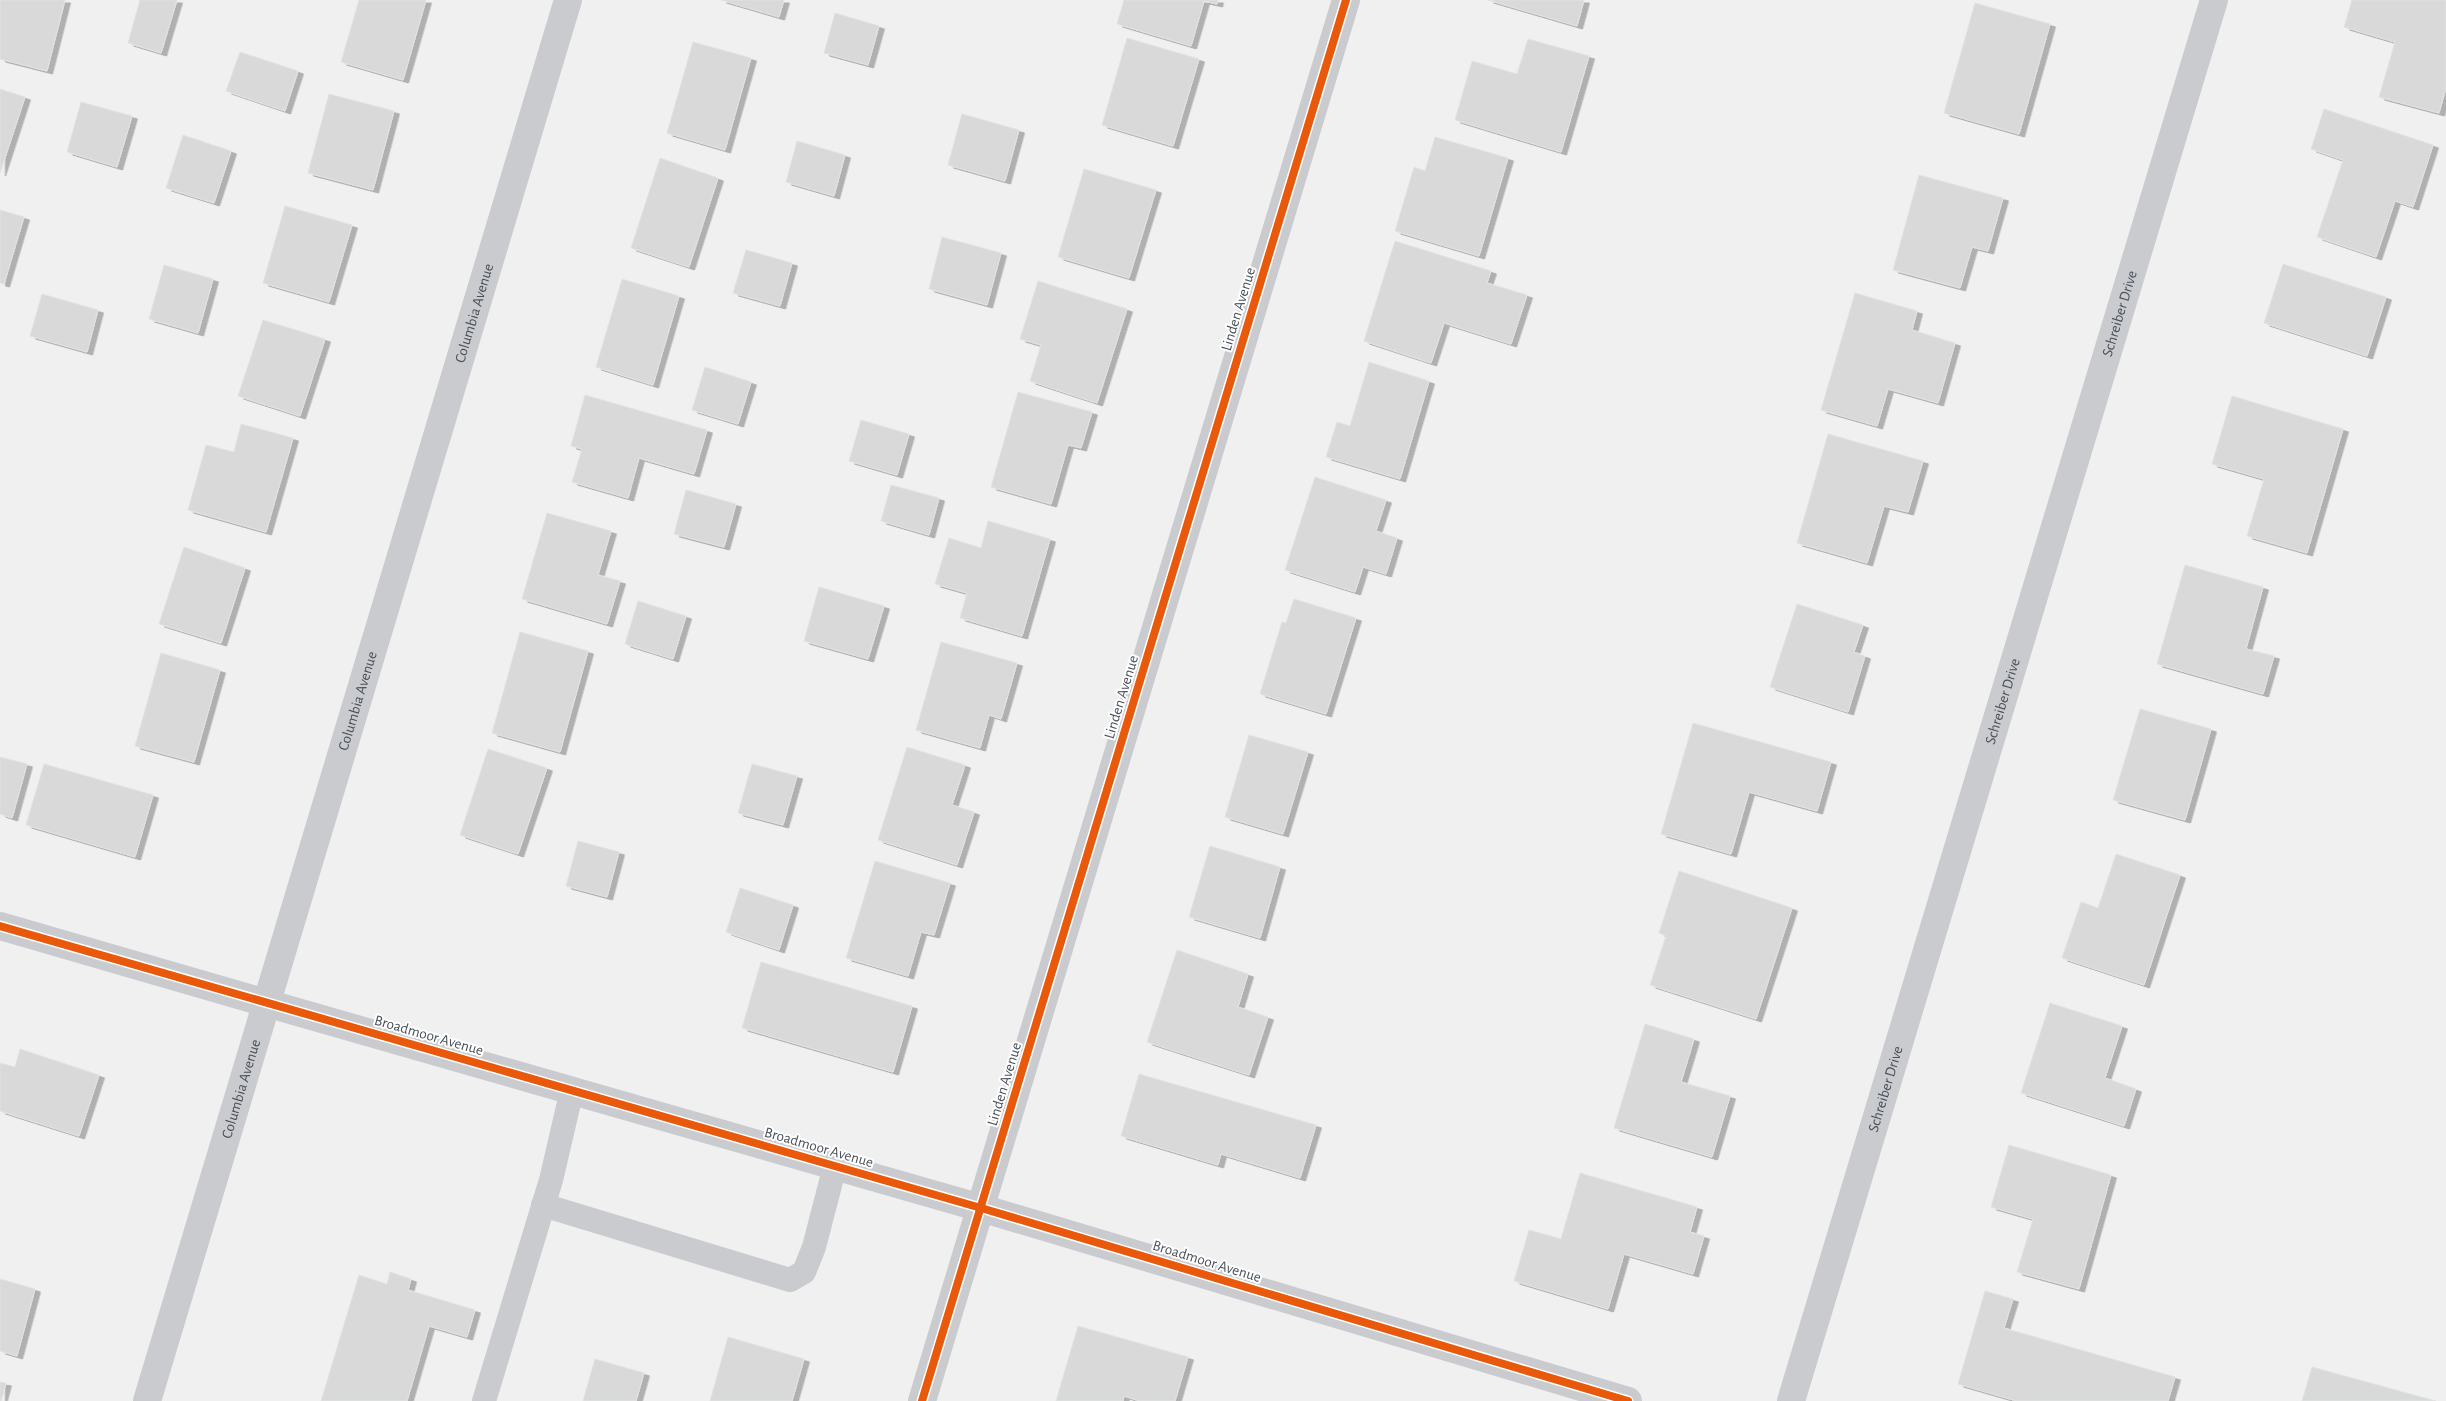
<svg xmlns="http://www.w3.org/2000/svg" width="2446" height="1401" font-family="'Alegreya Sans',sans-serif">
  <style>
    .building { fill: #d9d9da; stroke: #e1e2e3; filter: url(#shadow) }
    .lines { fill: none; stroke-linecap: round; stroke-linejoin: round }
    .service { stroke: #cacbce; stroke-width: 24 }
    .minor { stroke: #cacbce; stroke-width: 28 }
    .tertiary { stroke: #cacbce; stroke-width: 28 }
    .cycleway-casing { stroke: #fff; stroke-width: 11 }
    .cycleway { stroke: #e8590c; stroke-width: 8 }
    .labels { text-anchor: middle; stroke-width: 4; stroke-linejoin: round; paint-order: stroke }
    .street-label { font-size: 15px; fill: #49505a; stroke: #fff }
  </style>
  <defs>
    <filter id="shadow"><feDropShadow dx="5.5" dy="3" stdDeviation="0" flood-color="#0004"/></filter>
  </defs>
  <rect width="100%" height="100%" fill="#f0f0f0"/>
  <g class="building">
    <polygon points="0,0 65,0 47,71 0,59"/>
    <polygon points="140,0 177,0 161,53 128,43"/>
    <polygon points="359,0 426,0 403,80 341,62"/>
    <polygon points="721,0 784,0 779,17"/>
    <polygon points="1124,0 1218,0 1217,4 1204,1 1191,46 1117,24"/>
    <polygon points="1488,0 1584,0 1577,26"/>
    <polygon points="2352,0 2446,0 2446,88 2439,113 2379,97 2395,42 2344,27"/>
    <polygon points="1975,3 2050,24 2019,134 1944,113"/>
    <polygon points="835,13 879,26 868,65 824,53"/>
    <polygon points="1127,38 1199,59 1173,146 1102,125"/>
    <polygon points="1528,39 1589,56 1561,152 1455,120 1472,61 1517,74"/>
    <polygon points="693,42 751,58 725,150 667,133"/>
    <polygon points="240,52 298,71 285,111 226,91"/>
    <polygon points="0,89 25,97 0,173"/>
    <polygon points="329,94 394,111 373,190 308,173"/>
    <polygon points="81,102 132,116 117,167 67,152"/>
    <polygon points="2324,109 2433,145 2413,207 2395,201 2376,257 2317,237 2343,160 2311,149"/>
    <polygon points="962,114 1019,130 1005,181 948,165"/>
    <polygon points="183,135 231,151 214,203 166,188"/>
    <polygon points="1435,137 1508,158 1479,256 1395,231 1414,167 1425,171"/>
    <polygon points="797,141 845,155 834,196 786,182"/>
    <polygon points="660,158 718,178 689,267 631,248"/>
    <polygon points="1084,169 1156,190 1129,278 1058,257"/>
    <polygon points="1919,175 2003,198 1988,251 1972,247 1960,288 1893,270"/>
    <polygon points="285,206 352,225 329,302 263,283"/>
    <polygon points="0,210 24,217 4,284 0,283"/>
    <polygon points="942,237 1001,253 987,305 929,289"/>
    <polygon points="1395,241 1491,271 1487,283 1527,295 1511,344 1444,323 1431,363 1364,341"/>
    <polygon points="746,250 792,263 780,306 733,293"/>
    <polygon points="2283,264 2386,297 2367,356 2264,323"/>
    <polygon points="164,265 213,279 198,333 149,319"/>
    <polygon points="622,279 679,296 653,385 596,367"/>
    <polygon points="1038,281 1127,309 1097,403 1030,381 1041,345 1020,339"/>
    <polygon points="1855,293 1917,311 1912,330 1955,343 1938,403 1888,389 1877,426 1821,410"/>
    <polygon points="42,294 98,310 87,352 30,336"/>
    <polygon points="263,320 325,339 300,416 238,396"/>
    <polygon points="1369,362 1429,381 1400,479 1326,457 1337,422 1350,426"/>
    <polygon points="705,367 751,382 738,424 692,410"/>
    <polygon points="1018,392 1092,412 1081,448 1068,445 1051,504 991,487"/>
    <polygon points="585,395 707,430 694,474 639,458 628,498 572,482 582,449 571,446"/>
    <polygon points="2232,396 2343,429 2307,553 2247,536 2264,479 2212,464"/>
    <polygon points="861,420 909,434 897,475 849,461"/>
    <polygon points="241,424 293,438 266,532 188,510 206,445 234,452"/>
    <polygon points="1828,434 1923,461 1908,512 1884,506 1867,563 1797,543"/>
    <polygon points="1315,477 1386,500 1376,531 1397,538 1386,574 1363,567 1355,592 1285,570"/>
    <polygon points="891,485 939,498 929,535 881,521"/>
    <polygon points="686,490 736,504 724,547 674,534"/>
    <polygon points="547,513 611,531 598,575 620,581 607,624 522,599"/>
    <polygon points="988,521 1050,539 1022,636 960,618 967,593 935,584 949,538 981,548"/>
    <polygon points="184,547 245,568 221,643 159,624"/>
    <polygon points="2185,565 2263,587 2246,649 2274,656 2263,694 2157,664"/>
    <polygon points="819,587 884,606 868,659 804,641"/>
    <polygon points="1294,599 1356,618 1326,714 1260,694 1282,622 1286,623"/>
    <polygon points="638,601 686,616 673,659 625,644"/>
    <polygon points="1797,604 1863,625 1854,652 1865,656 1848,712 1770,687"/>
    <polygon points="520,632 588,651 560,752 492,733"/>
    <polygon points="941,642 1017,663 1001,719 989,715 980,748 916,730"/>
    <polygon points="161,653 220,670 194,762 135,746"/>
    <polygon points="2140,709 2211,729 2185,820 2113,800"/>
    <polygon points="1693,723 1831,762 1817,811 1749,792 1731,854 1661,834"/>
    <polygon points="1249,735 1308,752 1283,834 1225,817"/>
    <polygon points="907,747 965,765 952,805 974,812 957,865 878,840"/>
    <polygon points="488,749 547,768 518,854 460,835"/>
    <polygon points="0,757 27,764 12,818 0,814"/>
    <polygon points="44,764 153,795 135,857 26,825"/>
    <polygon points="752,764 797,776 783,825 738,813"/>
    <polygon points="578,841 619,852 607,897 566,886"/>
    <polygon points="1210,846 1280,867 1260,938 1189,917"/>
    <polygon points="2116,854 2180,875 2144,985 2062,958 2081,902 2098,908"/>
    <polygon points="875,861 950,883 934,935 921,932 908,976 846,958"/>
    <polygon points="1679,871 1792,908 1756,1019 1650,985 1666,936 1659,933"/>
    <polygon points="740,888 793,905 779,950 726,932"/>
    <polygon points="1177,950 1248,974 1238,1007 1268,1017 1249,1075 1147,1042"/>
    <polygon points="761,962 912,1006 893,1072 742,1028"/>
    <polygon points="2050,1003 2122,1026 2105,1078 2136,1089 2124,1126 2021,1093"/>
    <polygon points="1645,1024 1694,1039 1681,1082 1730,1096 1712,1157 1614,1128"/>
    <polygon points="20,1049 99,1075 79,1136 0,1111 0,1063 15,1067"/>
    <polygon points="1139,1074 1316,1125 1300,1178 1221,1154 1218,1165 1121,1136"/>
    <polygon points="2009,1145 2111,1175 2079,1289 2017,1272 2033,1219 1991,1207"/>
    <polygon points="1580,1173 1697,1207 1690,1232 1704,1236 1693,1274 1624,1254 1608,1309 1514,1281 1529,1230 1561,1239"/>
    <polygon points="390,1272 411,1279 408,1290 475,1310 467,1337 429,1326 407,1401 321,1401 359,1275 387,1284"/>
    <polygon points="0,1279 35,1289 17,1356 0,1351"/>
    <polygon points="1985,1291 2013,1299 2004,1328 2175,1377 2168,1401 2017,1401 1958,1384"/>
    <polygon points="1078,1326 1188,1357 1175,1401 1140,1401 1124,1396 1123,1401 1056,1401"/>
    <polygon points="728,1337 804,1359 792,1401 710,1401"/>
    <polygon points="595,1359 644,1373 636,1401 583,1401"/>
    <polygon points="2312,1367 2436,1401 2302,1401"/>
    <polygon points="0,1382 6,1383 1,1401 0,1401"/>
  </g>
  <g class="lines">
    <g class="service">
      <polyline points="543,1205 790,1280 804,1272 814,1247 835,1166"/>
      <polyline points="484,1401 551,1180 572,1090"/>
    </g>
    <g class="minor">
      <polyline points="266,1003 981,1208 1628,1401"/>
      <polyline points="922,1401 1346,0"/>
      <path id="s1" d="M1791,1401l423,-1401"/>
    </g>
    <g class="tertiary">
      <polyline points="0,926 266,1003"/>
      <path id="s2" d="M147,1401l421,-1401"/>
    </g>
    <g class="cycleway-casing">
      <g id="cycleway">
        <polyline points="0,926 981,1208 1628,1401"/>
        <polyline points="922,1401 1346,0"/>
      </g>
    </g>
    <use href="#cycleway" class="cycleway"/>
  </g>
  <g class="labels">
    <g class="street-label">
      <text transform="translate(1238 309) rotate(-73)" y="5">Linden Avenue</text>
      <text dy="5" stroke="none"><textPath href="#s2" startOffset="1136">Columbia Avenue</textPath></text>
      <text dy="5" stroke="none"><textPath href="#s1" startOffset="1136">Schreiber Drive</textPath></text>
      <text transform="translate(1121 697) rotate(-73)" y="5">Linden Avenue</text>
      <text dy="5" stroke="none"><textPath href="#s2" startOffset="731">Columbia Avenue</textPath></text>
      <text dy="5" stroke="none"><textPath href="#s1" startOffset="731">Schreiber Drive</textPath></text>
      <text transform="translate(429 1035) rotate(16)" y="5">Broadmoor Avenue</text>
      <text transform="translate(1004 1084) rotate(-73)" y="5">Linden Avenue</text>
      <text dy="5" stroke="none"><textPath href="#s2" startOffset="326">Columbia Avenue</textPath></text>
      <text dy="5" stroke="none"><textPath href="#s1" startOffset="326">Schreiber Drive</textPath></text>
      <text transform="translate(819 1147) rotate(16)" y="5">Broadmoor Avenue</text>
      <text transform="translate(1207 1261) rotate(17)" y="5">Broadmoor Avenue</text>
    </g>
  </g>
</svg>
